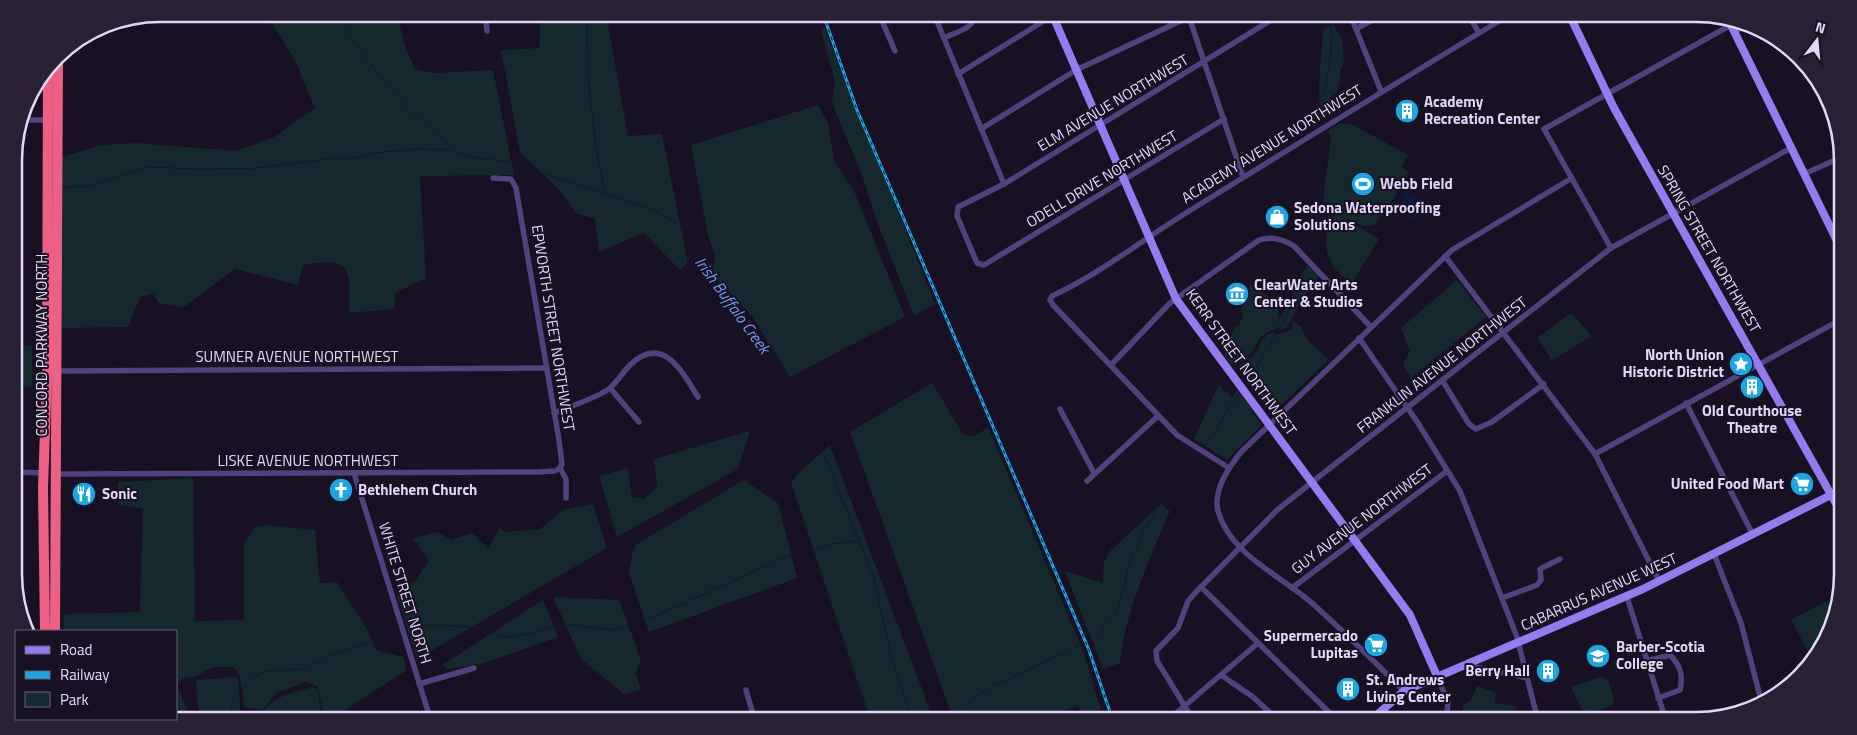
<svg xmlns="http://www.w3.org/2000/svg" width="1857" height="735" font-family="'Titillium Web',sans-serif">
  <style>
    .green { fill: #15282d }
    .water { fill: #10173e }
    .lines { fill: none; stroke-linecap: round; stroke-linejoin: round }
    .stream { stroke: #10173e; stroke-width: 1 }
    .street { stroke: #51417d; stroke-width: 5.5 }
    .secondary { stroke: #967af0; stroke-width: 8 }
    .highway { stroke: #ed6085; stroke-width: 10 }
    .rail-casing { stroke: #1aa5e5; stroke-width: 3 }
    .rail { stroke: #181123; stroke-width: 1; stroke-dasharray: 4; stroke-linecap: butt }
    .labels { text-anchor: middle; stroke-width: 4; stroke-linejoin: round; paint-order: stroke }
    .poi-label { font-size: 15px; font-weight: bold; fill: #e3d8fb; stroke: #181123; text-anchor: start }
    .street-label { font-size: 15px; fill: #e3d8fb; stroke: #181123 }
    .water-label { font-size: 16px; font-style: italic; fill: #719aef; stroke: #181123 }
    .rim { fill: none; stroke: #e3d8fb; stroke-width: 2.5 }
  </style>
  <rect width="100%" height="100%" fill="#181123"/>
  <g class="green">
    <path d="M248,14h149l9,35 9,20 19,4 59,-3 21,105 -94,1 6,102 -31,15 -1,16 -45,4c1,-44 4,-57 -46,-48l-5,20 -63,-16 -51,38 -25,-4 -6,-9 -13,3 -12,30 -66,1v-171l38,-12 37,-2 99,8 38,-14 41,-29 -20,-48 -23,-36 -21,-5z"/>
    <polygon points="541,14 606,14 628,136 662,134 688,263 680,270 644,233 599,252 595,219 576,213 559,190 520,152 501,50 539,48"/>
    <polygon points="1333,25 1342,38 1344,64 1340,69 1340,80 1336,94 1329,98 1332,113 1320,118 1319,85 1323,29"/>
    <polygon points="824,28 935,304 914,316 876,219 862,175 832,103 835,81 821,31"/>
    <polygon points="818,105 828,123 834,161 855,193 905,317 790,377 752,316 712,274 715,256 708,235 691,145"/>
    <path d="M1341,123l12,2 55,30 -7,12 8,5 -14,24 -21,29 -11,1 -25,-12 41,25 -28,45c-26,-21 -33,-41 -15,-71l-10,-5 -3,-8 8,-62 -3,-8z"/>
    <path d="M1308,266l11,11 -20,27 -12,24 -6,1 -5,-2 -1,3c-23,2 -15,30 -44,35l-7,-10 11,-29 4,1 4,-13 -2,-2 9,-28 28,19v17l16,-23c0,-7 7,-15 7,-24z"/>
    <polygon points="1457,280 1486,317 1411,378 1403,365 1410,351 1401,328"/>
    <polygon points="1571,313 1592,336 1552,360 1537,338"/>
    <path d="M1291,320l11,7 4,11 23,22 -57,54 -33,-43 1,-6c5,-4 13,-8 16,-13 7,-11 5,-17 19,-20l1,3 15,-5 2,-5z"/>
    <polygon points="15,345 32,346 32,386 15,389"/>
    <polygon points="932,383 963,434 974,437 988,427 1084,653 1104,721 1087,721 1078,706 1051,714 1053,721 954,721 850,432"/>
    <polygon points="1219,384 1224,392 1226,391 1232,397 1238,390 1261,423 1261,426 1227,460 1194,439"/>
    <polygon points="750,431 738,469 617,537 599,476 628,468 632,497 644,499 657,488 654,459"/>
    <polygon points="830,445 934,721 871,721 791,482 803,469"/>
    <polygon points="193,478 195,621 244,620 244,543 255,527 267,525 315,530 320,583 337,582 368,631 376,650 403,657 407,670 331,719 323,711 317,686 305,682 276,693 263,710 244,707 240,677 234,667 213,667 196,676 183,678 177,685 192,721 145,719 176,719 176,631 64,631 63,614 140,612 143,508 119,505 118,482"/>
    <polygon points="744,480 778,503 797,578 649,632 629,573 634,546"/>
    <polygon points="593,504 607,548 417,659 397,596 415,581 429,561 413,538 438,532 451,540 472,533 488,548 500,528 505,532 540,529 563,510"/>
    <path d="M1161,504l9,7c-21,50 -44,98 -50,152l-17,6 -38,-98 38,12 1,-21 6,-11z"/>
    <polygon points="553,597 619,600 641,660 636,673 641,690 624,694 581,659"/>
    <polygon points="543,600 558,637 485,663 448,669 442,665"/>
    <polygon points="1827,601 1836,617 1835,622 1814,662 1791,620"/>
    <polygon points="238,677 241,721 199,721 196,680"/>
    <polygon points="1601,677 1608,680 1615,703 1591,714 1584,714 1572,690 1573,686"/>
    <polygon points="1477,686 1497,693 1494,703 1515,706 1521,721 1461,721 1463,705 1471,700"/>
    <path d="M313,687l5,4 4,30h-62c3,-23 34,-29 53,-34z"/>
  </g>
  <polygon class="water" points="1406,191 1424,202 1424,207 1415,220 1396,208"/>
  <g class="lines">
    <g class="stream">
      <polyline points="334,14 375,70 409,110 459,154 476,158 509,162 654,210 672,220 685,233 707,274 755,332 799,404 826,460 873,574 891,656 913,721"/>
      <path d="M587,14c-1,60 5,120 18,180"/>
      <polyline points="1318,126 1316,114 1328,76 1330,60 1332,35 1329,14"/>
      <polyline points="65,187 88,186 148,167 197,169 259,168 325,159 355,158 373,153 419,149 452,150"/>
      <polyline points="14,195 33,186"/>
      <path d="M1312,254c9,-25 11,-90 7,-117"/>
      <path d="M1247,383c7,-10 12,-20 17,-30 17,-28 34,-55 43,-87"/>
      <path d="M1203,448c14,-17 23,-38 37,-55"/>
      <polyline points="405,625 464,626 488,630 501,636 513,637 564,624 614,630 656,616 785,557 832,544 859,541"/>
      <polyline points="1097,638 1105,624 1117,613 1130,562 1143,533 1159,507 1160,502 1199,453"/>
      <polyline points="228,721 232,701 252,678 266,671 305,669 340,651 363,645 398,627"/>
      <polyline points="938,721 993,686 1083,644"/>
    </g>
    <g class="street">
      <polyline points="485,14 487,31"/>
      <polyline points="879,14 895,51"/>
      <polyline points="934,14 1004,184"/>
      <polyline points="1188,14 1243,177"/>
      <polyline points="1350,14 1381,91"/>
      <polyline points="1468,14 1479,33"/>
      <polyline points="1356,29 1383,14"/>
      <polyline points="1734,32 1748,24"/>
      <path d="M944,38c11,-6 31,-9 31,-24"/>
      <polyline points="958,74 1055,14"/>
      <polyline points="1224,119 984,265 977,263 957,216 958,207 1004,184 1281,14"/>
      <polyline points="22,120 50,120"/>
      <polyline points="981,129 1076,70 1189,17"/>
      <polyline points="1804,174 1842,157"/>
      <polyline points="493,178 511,179 516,188 559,440 562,464 560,468"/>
      <polyline points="1611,248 1544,129 1731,25"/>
      <polyline points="1445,256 1595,454 1659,581"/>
      <polyline points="1359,338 1418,423 1460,491 1517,637 1538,721"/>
      <path d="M1111,365l59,-62 89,-63c12,-4 24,-1 35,6l77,81"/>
      <polyline points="54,371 547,368"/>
      <polyline points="1442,380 1469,424 1476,429 1492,422 1544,384"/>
      <polyline points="610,388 639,422"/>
      <polyline points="1686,403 1753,535"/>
      <polyline points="1060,409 1094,473"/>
      <path d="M554,413c16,-7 44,-15 56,-25 8,-7 13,-16 20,-23 33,-32 53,8 68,32"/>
      <polyline points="1595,454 1842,319"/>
      <polyline points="560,468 566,479 566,498"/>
      <path d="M1229,468l-52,-33 -124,-130 -3,-5 2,-4c51,-24 94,-59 142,-88 105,-65 211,-131 317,-194"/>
      <polyline points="16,472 44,473"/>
      <polyline points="354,473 431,721"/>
      <polyline points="56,474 538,472 555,471 560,468"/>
      <polyline points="1087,481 1158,416"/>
      <polyline points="1714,554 1741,623 1762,704"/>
      <polyline points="1201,587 1338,721"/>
      <polyline points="1292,588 1447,471"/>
      <polyline points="1627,597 1666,721"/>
      <polyline points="1502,598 1537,585 1541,580 1540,569 1560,559"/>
      <path d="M1647,661l23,-6c11,11 13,21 10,35l-22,8"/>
      <polyline points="1466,665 1527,678"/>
      <polyline points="1221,675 1253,697 1279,721"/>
      <polyline points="1437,676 1448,702 1446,721"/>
      <polyline points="419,684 474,668"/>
      <polyline points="746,690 755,721"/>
      <path d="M1404,691c-30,-30 -60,-59 -91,-87 -31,-28 -83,-49 -95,-93 -5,-20 10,-43 23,-59l211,-202 120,-72"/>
      <polyline points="1167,721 1258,643"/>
      <polyline points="1194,721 1157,661 1156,651 1178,628 1188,601 1196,592 1276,511 1316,479 1611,248 1791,148"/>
    </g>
    <g class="secondary">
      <polyline points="1052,14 1176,299 1410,615 1437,676"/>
      <polyline points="1569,14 1614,108 1843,516"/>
      <polyline points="1728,19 1842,251"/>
      <polyline points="1370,721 1404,691 1643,589 1843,489"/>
    </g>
    <g class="highway">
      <polyline points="45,631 43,488 47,371 48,71"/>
      <polyline points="55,631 58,58"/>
    </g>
    <g class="rail-casing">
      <polyline id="rail" points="823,14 857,110 1089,650 1113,721"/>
    </g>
    <use href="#rail" class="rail"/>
  </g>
  <defs>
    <g id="building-disc" transform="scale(1.25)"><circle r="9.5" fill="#1aa5e5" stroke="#181123"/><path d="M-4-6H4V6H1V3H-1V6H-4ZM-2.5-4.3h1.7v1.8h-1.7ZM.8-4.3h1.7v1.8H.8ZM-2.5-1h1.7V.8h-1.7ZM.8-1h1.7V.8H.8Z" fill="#fff"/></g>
    <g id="stadium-disc" transform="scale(1.25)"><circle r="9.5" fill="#1aa5e5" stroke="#181123"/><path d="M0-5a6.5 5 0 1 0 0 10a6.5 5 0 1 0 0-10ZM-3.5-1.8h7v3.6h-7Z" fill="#fff"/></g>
    <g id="shop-disc" transform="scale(1.25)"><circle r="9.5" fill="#1aa5e5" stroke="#181123"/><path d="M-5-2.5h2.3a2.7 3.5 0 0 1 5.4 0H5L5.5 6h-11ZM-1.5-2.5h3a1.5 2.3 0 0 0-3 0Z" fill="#fff"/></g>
    <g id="museum-disc" transform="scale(1.25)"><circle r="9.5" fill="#1aa5e5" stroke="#181123"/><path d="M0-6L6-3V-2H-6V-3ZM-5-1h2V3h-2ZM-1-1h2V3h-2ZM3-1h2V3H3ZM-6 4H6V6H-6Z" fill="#fff"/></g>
    <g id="sight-disc" transform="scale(1.25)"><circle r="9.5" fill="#1aa5e5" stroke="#181123"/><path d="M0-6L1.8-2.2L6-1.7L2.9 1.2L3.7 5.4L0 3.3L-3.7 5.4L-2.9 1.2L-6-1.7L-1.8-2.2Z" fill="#fff"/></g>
    <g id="supermarket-disc" transform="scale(1.25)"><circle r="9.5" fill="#1aa5e5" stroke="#181123"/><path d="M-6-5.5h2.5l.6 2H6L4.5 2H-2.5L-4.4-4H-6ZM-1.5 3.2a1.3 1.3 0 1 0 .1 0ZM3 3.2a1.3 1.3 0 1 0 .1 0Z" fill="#fff"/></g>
    <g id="church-disc" transform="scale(1.25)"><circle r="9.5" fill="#1aa5e5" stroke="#181123"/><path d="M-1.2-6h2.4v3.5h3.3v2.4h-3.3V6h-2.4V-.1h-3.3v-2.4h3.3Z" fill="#fff"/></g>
    <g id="restaurant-disc" transform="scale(1.25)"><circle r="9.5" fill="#1aa5e5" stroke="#181123"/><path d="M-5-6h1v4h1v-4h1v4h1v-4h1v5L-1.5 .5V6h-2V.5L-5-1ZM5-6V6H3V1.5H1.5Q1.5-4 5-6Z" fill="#fff"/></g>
    <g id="university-disc" transform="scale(1.25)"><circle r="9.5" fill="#1aa5e5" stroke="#181123"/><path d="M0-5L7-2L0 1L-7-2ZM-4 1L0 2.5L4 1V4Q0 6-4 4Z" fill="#fff"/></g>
  </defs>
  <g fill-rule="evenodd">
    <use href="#building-disc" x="1407" y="111"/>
    <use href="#stadium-disc" x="1363" y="184"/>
    <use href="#shop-disc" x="1277" y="217"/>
    <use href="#museum-disc" x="1237" y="294"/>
    <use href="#sight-disc" x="1741" y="364"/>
    <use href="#building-disc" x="1752" y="387"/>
    <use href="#supermarket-disc" x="1802" y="484"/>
    <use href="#church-disc" x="341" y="490"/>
    <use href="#restaurant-disc" x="84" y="494"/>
    <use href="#supermarket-disc" x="1376" y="645"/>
    <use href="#university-disc" x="1598" y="656"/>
    <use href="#building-disc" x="1548" y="671"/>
    <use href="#building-disc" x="1348" y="689"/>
  </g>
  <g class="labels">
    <g class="poi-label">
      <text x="1424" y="107">Academy<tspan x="1424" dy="17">Recreation Center</tspan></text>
      <text x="1380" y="189">Webb Field</text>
      <text x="1294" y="213">Sedona Waterproofing<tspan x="1294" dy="17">Solutions</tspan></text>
      <text x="1254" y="290">ClearWater Arts<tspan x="1254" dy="17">Center &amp; Studios</tspan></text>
      <text x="1724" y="360" text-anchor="end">North Union<tspan x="1724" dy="17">Historic District</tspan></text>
      <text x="1752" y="416" text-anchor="middle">Old Courthouse<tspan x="1752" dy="17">Theatre</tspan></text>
      <text x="1784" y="489" text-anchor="end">United Food Mart</text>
      <text x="358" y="495">Bethlehem Church</text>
      <text x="102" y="499">Sonic</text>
      <text x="1358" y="641" text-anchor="end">Supermercado<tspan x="1358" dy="17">Lupitas</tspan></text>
      <text x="1616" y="652">Barber-Scotia<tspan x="1616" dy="17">College</tspan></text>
      <text x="1530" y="676" text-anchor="end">Berry Hall</text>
      <text x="1366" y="685">St. Andrews<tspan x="1366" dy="17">Living Center</tspan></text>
    </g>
    <g class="street-label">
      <text transform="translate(1113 103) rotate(-31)" y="5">ELM AVENUE NORTHWEST</text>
      <text transform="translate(1272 144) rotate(-32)" y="5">ACADEMY AVENUE NORTHWEST</text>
      <text transform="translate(1102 179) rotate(-31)" y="5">ODELL DRIVE NORTHWEST</text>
      <text transform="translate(1709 249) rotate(60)" y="5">SPRING STREET NORTHWEST</text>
      <text transform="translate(553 328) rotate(81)" y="5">EPWORTH STREET NORTHWEST</text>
      <text transform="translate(42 345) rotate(-90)" y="5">CONCORD PARKWAY NORTH</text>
      <text x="297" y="362">SUMNER AVENUE NORTHWEST</text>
      <text transform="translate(1241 362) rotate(54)" y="5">KERR STREET NORTHWEST</text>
      <text transform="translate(1442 365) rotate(-38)" y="5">FRANKLIN AVENUE NORTHWEST</text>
      <text x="308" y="466">LISKE AVENUE NORTHWEST</text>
      <text transform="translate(1362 519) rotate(-37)" y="5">GUY AVENUE NORTHWEST</text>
      <text transform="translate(1599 592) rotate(-24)" y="5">CABARRUS AVENUE WEST</text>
      <text transform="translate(405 593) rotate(73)" y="5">WHITE STREET NORTH</text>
    </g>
    <g class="water-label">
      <text transform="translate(733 305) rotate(54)" y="6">Irish Buffalo Creek</text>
    </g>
  </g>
  <path d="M0 0H1857V735H0ZM160 22H1696A138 138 0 0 1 1834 160V574A138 138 0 0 1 1696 712H160A138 138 0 0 1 22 574V160A138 138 0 0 1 160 22Z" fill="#282134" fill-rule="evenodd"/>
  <path class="rim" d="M160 22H1696A138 138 0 0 1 1834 160V574A138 138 0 0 1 1696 712H160A138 138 0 0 1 22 574V160A138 138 0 0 1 160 22Z"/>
  <rect x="15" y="630" width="162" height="90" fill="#181123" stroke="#696179"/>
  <rect x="25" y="646" width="25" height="8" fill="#967af0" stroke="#696179"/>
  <text x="60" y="655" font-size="15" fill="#e3d8fb">Road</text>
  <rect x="25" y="671" width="25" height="8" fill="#1aa5e5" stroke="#696179"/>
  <text x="60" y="680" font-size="15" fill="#e3d8fb">Railway</text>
  <rect x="25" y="692" width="25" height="15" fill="#15282d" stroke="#696179"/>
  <text x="60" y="705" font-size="15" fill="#e3d8fb">Park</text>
  <g transform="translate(1817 40) rotate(16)" stroke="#181123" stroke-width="4" paint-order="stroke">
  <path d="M0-4L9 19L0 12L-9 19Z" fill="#e3d8fb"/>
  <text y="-8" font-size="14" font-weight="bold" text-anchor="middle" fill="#e3d8fb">N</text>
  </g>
</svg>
